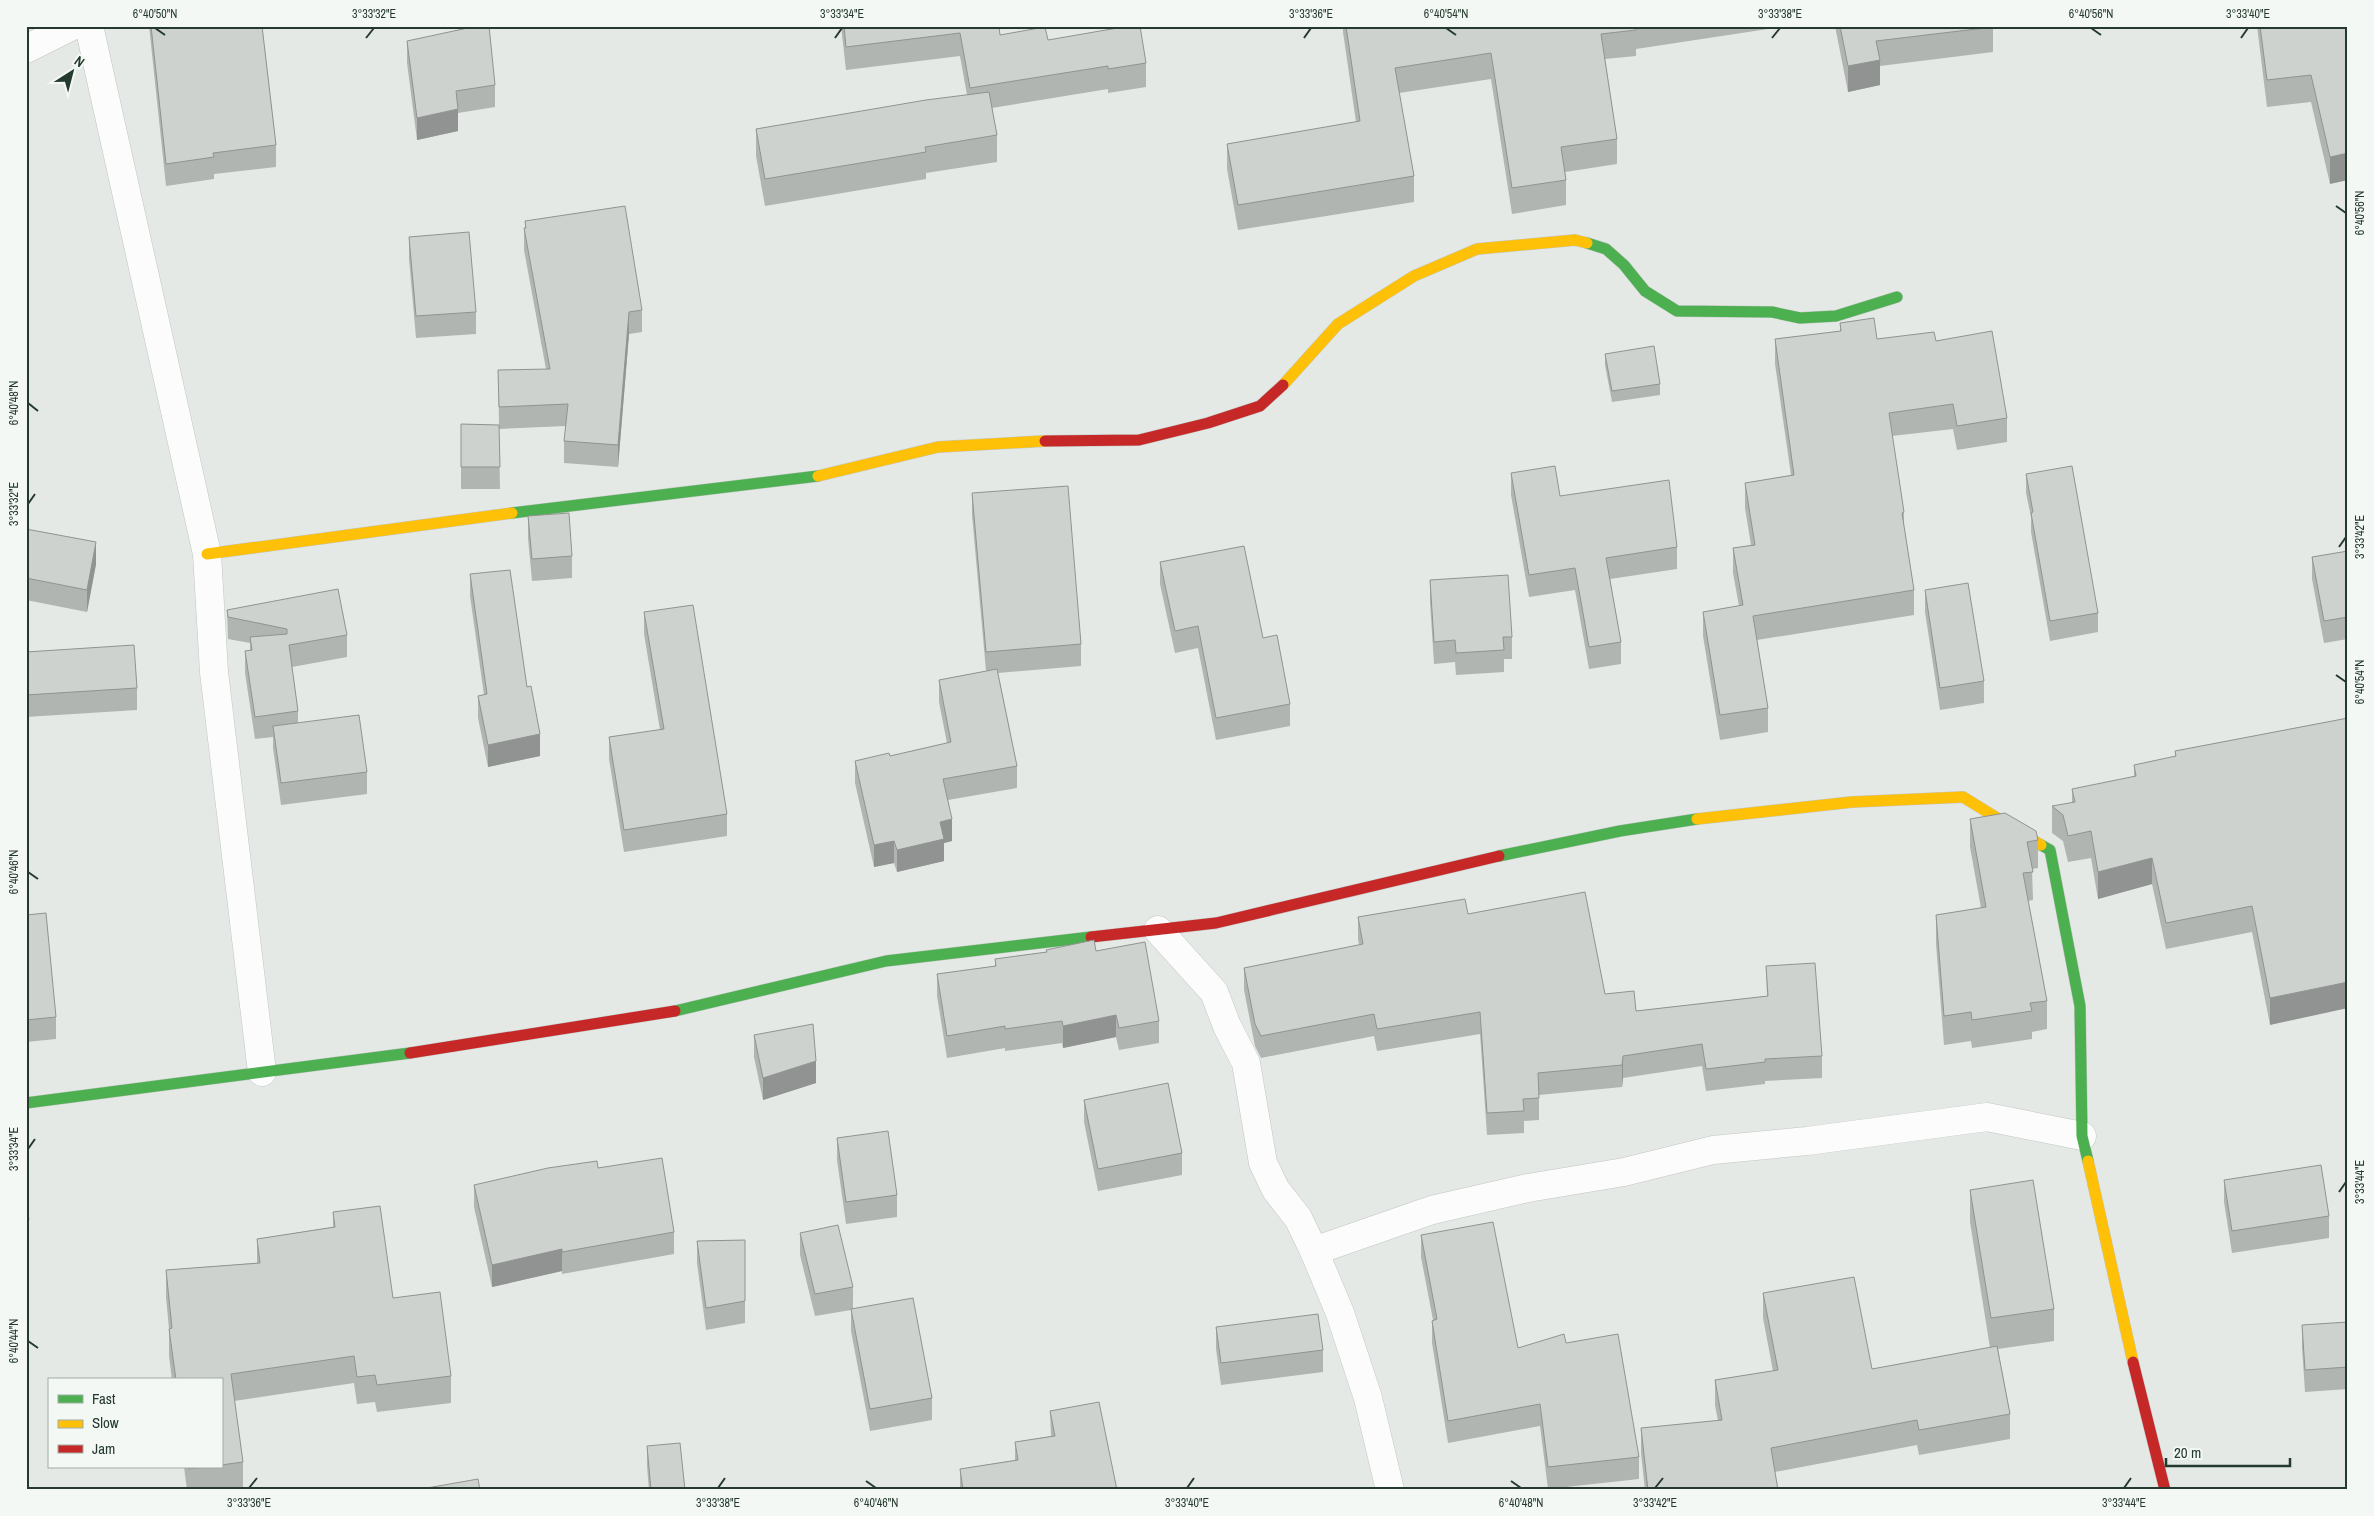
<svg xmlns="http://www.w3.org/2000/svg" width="2374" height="1516" font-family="'Archivo Narrow',sans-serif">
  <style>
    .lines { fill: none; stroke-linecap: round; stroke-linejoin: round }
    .street-casing { stroke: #c2c6c3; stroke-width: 29 }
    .fast-casing { stroke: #c1c6c3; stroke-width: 12 }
    .slow-casing { stroke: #c1c6c3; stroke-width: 12 }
    .jam-casing { stroke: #c1c6c3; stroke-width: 12 }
    .street { stroke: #fbfcfb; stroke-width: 28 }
    .fast { stroke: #4caf50; stroke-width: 11 }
    .slow { stroke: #ffc107; stroke-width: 11 }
    .jam { stroke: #c62828; stroke-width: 11 }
    .wall { fill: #b1b5b2 }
    .shaded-wall { fill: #909391 }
    .building { fill: #ced2cf; stroke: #909391 }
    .ticks { fill: none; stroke: #253a2e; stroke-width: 2 }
    .neatline { fill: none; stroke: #253a2e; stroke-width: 2 }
    .ticks-label { font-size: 12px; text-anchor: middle; fill: #253a2e }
  </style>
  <rect width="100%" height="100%" fill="#e5e9e6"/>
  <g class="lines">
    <g class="street-casing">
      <g id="street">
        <polyline points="89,26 207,554 214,672 262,1072"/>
        <polyline points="26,49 72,26"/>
        <polyline points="1158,930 1214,992 1227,1026 1246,1063 1263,1163 1276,1190 1298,1218 1314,1251 1340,1313 1368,1398 1390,1490"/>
        <polyline points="1314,1251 1432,1210 1528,1188 1624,1172 1713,1150 1807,1141 1987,1117 2082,1136"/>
      </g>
    </g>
    <g class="fast-casing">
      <g id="fast">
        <polyline points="1587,243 1606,249 1624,265 1645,291 1677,311 1772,312 1800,318 1836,316 1897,297"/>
        <polyline points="512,513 818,476"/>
        <polyline points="2041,845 2050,850 2080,1006 2082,1136 2088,1161"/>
        <polyline points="1499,856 1620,831 1697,819"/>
        <polyline points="675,1011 886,961 1091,937"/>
        <polyline points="26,1103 410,1053"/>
      </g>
    </g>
    <g class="slow-casing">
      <g id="slow">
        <polyline points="1283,385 1338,324 1414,276 1477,249 1575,240 1587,243"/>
        <polyline points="818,476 938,447 1045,441"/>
        <polyline points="207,554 512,513"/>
        <polyline points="1697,819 1852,802 1963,797 2041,845"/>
        <polyline points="2088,1161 2133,1362"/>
      </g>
    </g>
    <g class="jam-casing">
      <g id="jam">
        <polyline points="1045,441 1139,440 1208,423 1260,406 1283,385"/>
        <polyline points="1091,937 1216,923 1499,856"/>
        <polyline points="410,1053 675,1011"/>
        <polyline points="2133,1362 2165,1490"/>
      </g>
    </g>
    <use href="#street" class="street"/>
    <use href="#fast" class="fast"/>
    <use href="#slow" class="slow"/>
    <use href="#jam" class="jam"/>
  </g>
  <g class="wall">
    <polygon points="149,26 262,26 276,145 276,167 214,174 214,179 166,186"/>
    <polygon points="841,26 999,26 1000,35 1048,40 1146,63 1146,87 1108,93 1108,89 992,108 997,135 997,162 926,173 926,179 765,206 756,156 756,129 967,95 960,56 846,70"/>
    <polygon points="1343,26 1768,26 1768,29 1636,49 1636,56 1605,59 1617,139 1617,164 1565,172 1566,180 1566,205 1512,214 1491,79 1399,93 1414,176 1414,202 1238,230 1227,169 1227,144 1356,122 1343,32"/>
    <polygon points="1835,26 1993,26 1993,52 1880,66 1880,85 1848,92"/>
    <polygon points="2257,26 2348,26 2330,184 2311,102 2267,107"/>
    <polygon points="407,41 495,85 495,107 458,113 458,131 417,140 407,63"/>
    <polygon points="525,221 642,310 642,332 629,334 618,467 564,463 564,441 566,426 499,429 500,489 461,489 461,424 499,425 498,370 546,369 524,250 524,228 525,228"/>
    <polygon points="409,237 476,312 476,334 416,338 409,259"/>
    <polygon points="1840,323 1877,339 1936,341 2007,418 2007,442 1957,450 1953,429 1892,436 1904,512 1904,528 1914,590 1914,615 1757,640 1768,708 1768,732 1720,740 1703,636 1703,612 1739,606 1733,573 1733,548 1751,545 1745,508 1745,483 1791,475 1775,364 1775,339 1840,331"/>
    <polygon points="1605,354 1660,384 1660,395 1612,402 1605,365"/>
    <polygon points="1511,473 1560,496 1677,547 1677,569 1610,579 1621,642 1621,664 1589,669 1575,590 1529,597 1511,495"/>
    <polygon points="2026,474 2098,613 2098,632 2050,641 2031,532 2031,517 2026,493"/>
    <polygon points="972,493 1081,644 1081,666 998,673 1017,766 1017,788 948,800 952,841 944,843 944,861 897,872 894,863 874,867 855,783 855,761 890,756 947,743 939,702 939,680 986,671 972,515"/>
    <polygon points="528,516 572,556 572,578 532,581 528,538"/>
    <polygon points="26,529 96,564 87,612 26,600"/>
    <polygon points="2348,551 2348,639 2324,643 2312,579 2312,557"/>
    <polygon points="1160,562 1263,638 1290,704 1290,726 1216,740 1198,648 1175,653 1160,584"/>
    <polygon points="470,574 527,687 540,756 488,767 478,718 478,696 484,695 470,596"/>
    <polygon points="1430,580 1512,637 1512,659 1504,659 1504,672 1456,675 1455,662 1434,664 1430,602"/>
    <polygon points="1925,590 1984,681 1984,703 1940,710 1925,612"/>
    <polygon points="227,610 347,635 347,657 292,667 298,711 298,723 367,772 367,794 281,805 273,748 273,737 255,739 245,673 245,651 250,650 250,643 228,639"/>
    <polygon points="644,612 727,814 727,836 624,852 609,759 609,737 660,730 644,634"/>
    <polygon points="26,652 137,688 137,710 26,717"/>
    <polygon points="2348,718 2270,1025 2252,932 2166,949 2152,884 2098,899 2091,858 2068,862 2063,841 2052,833 2052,806 2072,803 2072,789 2134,777 2134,765 2175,757 2175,751"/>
    <polygon points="1970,819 2038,840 2038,868 2032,869 2033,900 2028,901 2047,1001 2047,1029 2032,1032 2032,1039 1972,1048 1971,1041 1944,1045 1936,944 1936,915 1981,908 1970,847"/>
    <polygon points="1468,914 1605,994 1636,1011 1767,996 1766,966 1822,1056 1822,1078 1765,1081 1765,1084 1706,1091 1702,1066 1623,1078 1622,1087 1539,1095 1539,1120 1524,1121 1524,1133 1487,1135 1480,1034 1377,1051 1374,1036 1261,1058 1255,1046 1244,990 1244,968 1359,945 1358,939 1358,917"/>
    <polygon points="26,915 56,1017 56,1039 26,1042"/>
    <polygon points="1046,950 1096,951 1159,1021 1159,1043 1119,1050 1116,1037 1063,1048 1062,1043 1005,1051 1005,1048 947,1058 937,996 937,974 995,966 995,959 1046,952"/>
    <polygon points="754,1035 816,1083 763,1100 754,1057"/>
    <polygon points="1084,1100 1182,1153 1182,1175 1098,1191 1084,1122"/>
    <polygon points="837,1138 897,1195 897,1217 846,1224 837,1160"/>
    <polygon points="598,1168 674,1232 674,1254 562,1274 562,1271 492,1287 474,1207 474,1185"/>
    <polygon points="2224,1180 2329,1216 2329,1238 2232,1253 2224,1202"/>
    <polygon points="1970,1190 2054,1309 2054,1341 1998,1349 2010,1414 2010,1439 1919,1455 1917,1445 1775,1472 1778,1490 1645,1490 1641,1453 1641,1428 1718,1421 1715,1405 1715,1380 1773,1371 1763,1318 1763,1293 1872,1369 1990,1348 1970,1222"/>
    <polygon points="26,1203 29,1220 29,1242 26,1243"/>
    <polygon points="333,1212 393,1298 451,1376 451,1403 377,1412 375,1402 357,1404 354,1383 234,1401 243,1462 243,1490 187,1490 184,1467 221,1467 221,1380 172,1380 169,1356 169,1329 166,1297 166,1270 257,1263 257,1239 333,1227"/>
    <polygon points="800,1233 853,1287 853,1309 932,1398 932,1420 870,1431 851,1331 851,1310 815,1316 800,1255"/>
    <polygon points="1421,1235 1518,1348 1566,1343 1639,1457 1639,1479 1548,1489 1540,1426 1448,1443 1432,1343 1432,1321 1433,1320 1421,1257"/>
    <polygon points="745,1240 745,1323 706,1330 697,1263 697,1241"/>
    <polygon points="2348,1322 2348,1389 2305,1392 2302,1347 2302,1325"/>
    <polygon points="1216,1327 1323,1350 1323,1372 1221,1385 1216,1349"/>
    <polygon points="1050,1411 1117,1490 960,1490 960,1469 1015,1460 1015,1442 1051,1436"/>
    <polygon points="647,1446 685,1490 649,1490 647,1466"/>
  </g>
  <g class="shaded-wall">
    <polygon points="1880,60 1880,85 1848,92 1848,66"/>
    <polygon points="458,109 458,131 417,140 417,118"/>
    <polygon points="2348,153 2348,180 2330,184 2330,157"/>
    <polygon points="629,312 629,334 618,467 618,445"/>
    <polygon points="96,542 96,564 87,612 87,590"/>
    <polygon points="540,734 540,756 488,767 488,745"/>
    <polygon points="952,819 952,841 944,843 944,861 897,872 897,850 940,822"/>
    <polygon points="894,841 894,863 874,867 874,845"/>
    <polygon points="2152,858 2152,884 2098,899 2098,872"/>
    <polygon points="2348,982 2348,1008 2270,1025 2270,998"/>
    <polygon points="1116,1015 1116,1037 1063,1048 1063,1026"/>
    <polygon points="1623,1056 1623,1078 1622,1087 1622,1065"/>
    <polygon points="816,1061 816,1083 763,1100 763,1078"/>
    <polygon points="562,1249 562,1271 492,1287 492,1265"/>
  </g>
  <g class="building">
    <polygon points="151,26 262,26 276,145 213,153 214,157 166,164"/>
    <polygon points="477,26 489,26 495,85 456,91 458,109 417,118 407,41"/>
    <polygon points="844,26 999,26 1000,35 1045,27 1048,40 1129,26 1140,26 1146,63 1108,69 1108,66 970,88 960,33 846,47"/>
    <polygon points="1346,26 1635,26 1636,30 1601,34 1617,139 1561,147 1566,180 1512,188 1491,53 1395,68 1414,176 1238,205 1227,144 1360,121"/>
    <polygon points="1840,26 1993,26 1993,27 1876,41 1880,60 1848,66"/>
    <polygon points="2260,26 2348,26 2348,153 2330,157 2311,75 2267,80"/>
    <polygon points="989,92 997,135 925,147 926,152 765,179 756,129 926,100"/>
    <polygon points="625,206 642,310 629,312 618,445 564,441 568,404 499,407 498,370 550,369 524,228 526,228 525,221"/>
    <polygon points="469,232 476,312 416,316 409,237"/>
    <polygon points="1874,318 1877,339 1934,332 1936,341 1992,331 2007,418 1957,426 1953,404 1889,413 1904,512 1902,513 1914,590 1753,616 1768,708 1720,715 1703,612 1743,605 1733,548 1755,545 1745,483 1794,475 1775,339 1841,331 1840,323"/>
    <polygon points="1654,346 1660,384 1612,391 1605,354"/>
    <polygon points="461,424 499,425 500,467 461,467"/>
    <polygon points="1555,466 1560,496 1669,480 1677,547 1606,558 1621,642 1589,647 1575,568 1529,575 1511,473"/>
    <polygon points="2072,466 2098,613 2050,621 2031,513 2033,512 2026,474"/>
    <polygon points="1068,486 1081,644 986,652 972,493"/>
    <polygon points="569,513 572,556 532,559 528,516"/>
    <polygon points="26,529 96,542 87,590 26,578"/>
    <polygon points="1244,546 1263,638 1277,635 1290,704 1216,718 1198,626 1175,631 1160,562"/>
    <polygon points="2348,551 2348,617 2324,621 2312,557"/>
    <polygon points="510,570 527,687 531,686 540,734 488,745 478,696 487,694 470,574"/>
    <polygon points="1508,575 1512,637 1503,637 1504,650 1456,653 1455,640 1434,642 1430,580"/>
    <polygon points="1968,583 1984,681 1940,688 1925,590"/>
    <polygon points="338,589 347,635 289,645 298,711 255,717 245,651 252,650 250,637 287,634 287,629 228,617 227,610"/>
    <polygon points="693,605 727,814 624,830 609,737 664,729 644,612"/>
    <polygon points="134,645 137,688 26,695 26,652"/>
    <polygon points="997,669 1017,766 943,779 952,819 940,822 944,839 897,850 894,841 874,845 855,761 889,753 890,756 951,742 939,680"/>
    <polygon points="359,715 367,772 281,783 273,726"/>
    <polygon points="2348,718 2348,982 2270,998 2252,906 2166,923 2152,858 2098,872 2091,831 2068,836 2063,815 2052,806 2075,802 2072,789 2136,776 2134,765 2176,756 2175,751"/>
    <polygon points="2005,813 2036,831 2038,840 2027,842 2033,872 2023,873 2047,1001 2030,1003 2032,1011 1972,1020 1971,1012 1944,1016 1936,915 1986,907 1970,819"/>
    <polygon points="1585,892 1605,994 1634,991 1636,1011 1768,996 1766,966 1815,963 1822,1056 1765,1059 1765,1062 1706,1069 1702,1044 1623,1056 1622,1065 1538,1073 1539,1098 1523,1099 1524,1111 1487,1113 1480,1012 1377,1029 1374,1014 1261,1036 1255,1024 1244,968 1363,944 1358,917 1465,899 1468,914"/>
    <polygon points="46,913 56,1017 26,1020 26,915"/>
    <polygon points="1094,940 1096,951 1145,942 1159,1021 1119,1028 1116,1015 1063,1026 1062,1021 1005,1029 1005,1026 947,1036 937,974 996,966 995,959 1047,952 1046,950"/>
    <polygon points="813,1024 816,1061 763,1078 754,1035"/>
    <polygon points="1168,1083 1182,1153 1098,1169 1084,1100"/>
    <polygon points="888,1131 897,1195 846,1202 837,1138"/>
    <polygon points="662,1158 674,1232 562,1252 562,1249 492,1265 474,1185 548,1168 597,1161 598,1168"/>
    <polygon points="2321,1165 2329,1216 2232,1231 2224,1180"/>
    <polygon points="2033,1180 2054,1309 1991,1318 1970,1190"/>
    <polygon points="26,1203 29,1220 26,1221"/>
    <polygon points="380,1206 393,1298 440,1292 451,1376 377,1385 375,1375 357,1377 354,1356 231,1374 243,1462 221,1465 221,1380 176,1380 169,1329 172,1328 166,1270 260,1263 257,1239 335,1227 333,1212"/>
    <polygon points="1493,1222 1518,1348 1564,1334 1566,1343 1618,1334 1639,1457 1548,1467 1540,1404 1448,1421 1432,1321 1437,1319 1421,1235"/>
    <polygon points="838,1225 853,1287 815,1294 800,1233"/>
    <polygon points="745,1240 745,1301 706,1308 697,1241"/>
    <polygon points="1854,1277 1872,1369 1997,1346 2010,1414 1919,1430 1917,1420 1771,1448 1778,1490 1648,1490 1641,1428 1722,1420 1715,1380 1778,1370 1763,1293"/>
    <polygon points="913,1298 932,1398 870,1409 851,1309"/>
    <polygon points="1318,1314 1323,1350 1221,1363 1216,1327"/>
    <polygon points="2348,1322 2348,1367 2305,1370 2302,1325"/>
    <polygon points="1099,1402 1117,1490 963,1490 960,1469 1018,1460 1015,1442 1055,1436 1050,1411"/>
    <polygon points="680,1443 685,1490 651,1490 647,1446"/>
    <polygon points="188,1467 204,1467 188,1469"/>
    <polygon points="478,1479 480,1490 428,1490 427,1488"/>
  </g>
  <path class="ticks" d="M155,28l10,7M1446,28l10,7M2091,28l10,7M366,38l8,-10M835,38l7,-10M1304,38l7,-10M1772,38l8,-10M2241,38l7,-10M2336,206l10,7M28,403l10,8M28,504l7,-10M2339,547l7,-10M2336,675l10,7M28,872l10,7M28,1149l7,-10M2339,1192l7,-10M28,1341l10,7M866,1481l10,7M1511,1481l10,7M249,1488l8,-10M718,1488l7,-10M1187,1488l7,-10M1655,1488l8,-10M2124,1488l7,-10"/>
  <rect width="2374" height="1516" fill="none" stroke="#f3f8f4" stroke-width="55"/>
  <rect x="48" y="1378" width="175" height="90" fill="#f3f8f4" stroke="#a1aca5"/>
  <rect x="58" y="1395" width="25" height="8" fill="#4caf50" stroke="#a1aca5"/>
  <text x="92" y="1404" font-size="15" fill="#253a2e">Fast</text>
  <rect x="58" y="1420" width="25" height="8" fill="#ffc107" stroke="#a1aca5"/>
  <text x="92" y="1428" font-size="15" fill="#253a2e">Slow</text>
  <rect x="58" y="1445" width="25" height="8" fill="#c62828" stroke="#a1aca5"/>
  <text x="92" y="1454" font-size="15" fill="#253a2e">Jam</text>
  <g transform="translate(72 72) rotate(36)" stroke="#f3f8f4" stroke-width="4" paint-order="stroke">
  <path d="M0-4L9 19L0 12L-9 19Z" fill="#253a2e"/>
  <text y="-8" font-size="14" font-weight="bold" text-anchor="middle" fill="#253a2e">N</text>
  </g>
  <path d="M2166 1458v8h124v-8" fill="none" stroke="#253a2e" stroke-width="2.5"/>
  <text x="2174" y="1458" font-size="15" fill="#253a2e" stroke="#f3f8f4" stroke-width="4" paint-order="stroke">20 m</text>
  <rect x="28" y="28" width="2318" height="1460" class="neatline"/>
  <g class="ticks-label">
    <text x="155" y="18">6°40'50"N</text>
    <text x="374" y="18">3°33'32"E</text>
    <text x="842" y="18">3°33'34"E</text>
    <text x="1311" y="18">3°33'36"E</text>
    <text x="1446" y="18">6°40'54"N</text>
    <text x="1780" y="18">3°33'38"E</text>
    <text x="2091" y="18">6°40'56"N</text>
    <text x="2248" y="18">3°33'40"E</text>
    <text transform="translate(2360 213) rotate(-90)" y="4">6°40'56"N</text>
    <text transform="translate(14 403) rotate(-90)" y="4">6°40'48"N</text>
    <text transform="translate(14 504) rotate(-90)" y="4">3°33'32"E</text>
    <text transform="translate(2360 537) rotate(-90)" y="4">3°33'42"E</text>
    <text transform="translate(2360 682) rotate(-90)" y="4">6°40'54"N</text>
    <text transform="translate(14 872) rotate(-90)" y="4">6°40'46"N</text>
    <text transform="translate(14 1149) rotate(-90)" y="4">3°33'34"E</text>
    <text transform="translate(2360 1182) rotate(-90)" y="4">3°33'44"E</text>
    <text transform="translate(14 1341) rotate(-90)" y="4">6°40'44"N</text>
    <text x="249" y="1507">3°33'36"E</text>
    <text x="718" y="1507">3°33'38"E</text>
    <text x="876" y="1507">6°40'46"N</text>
    <text x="1187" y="1507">3°33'40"E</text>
    <text x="1521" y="1507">6°40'48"N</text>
    <text x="1655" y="1507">3°33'42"E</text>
    <text x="2124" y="1507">3°33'44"E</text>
  </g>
</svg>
